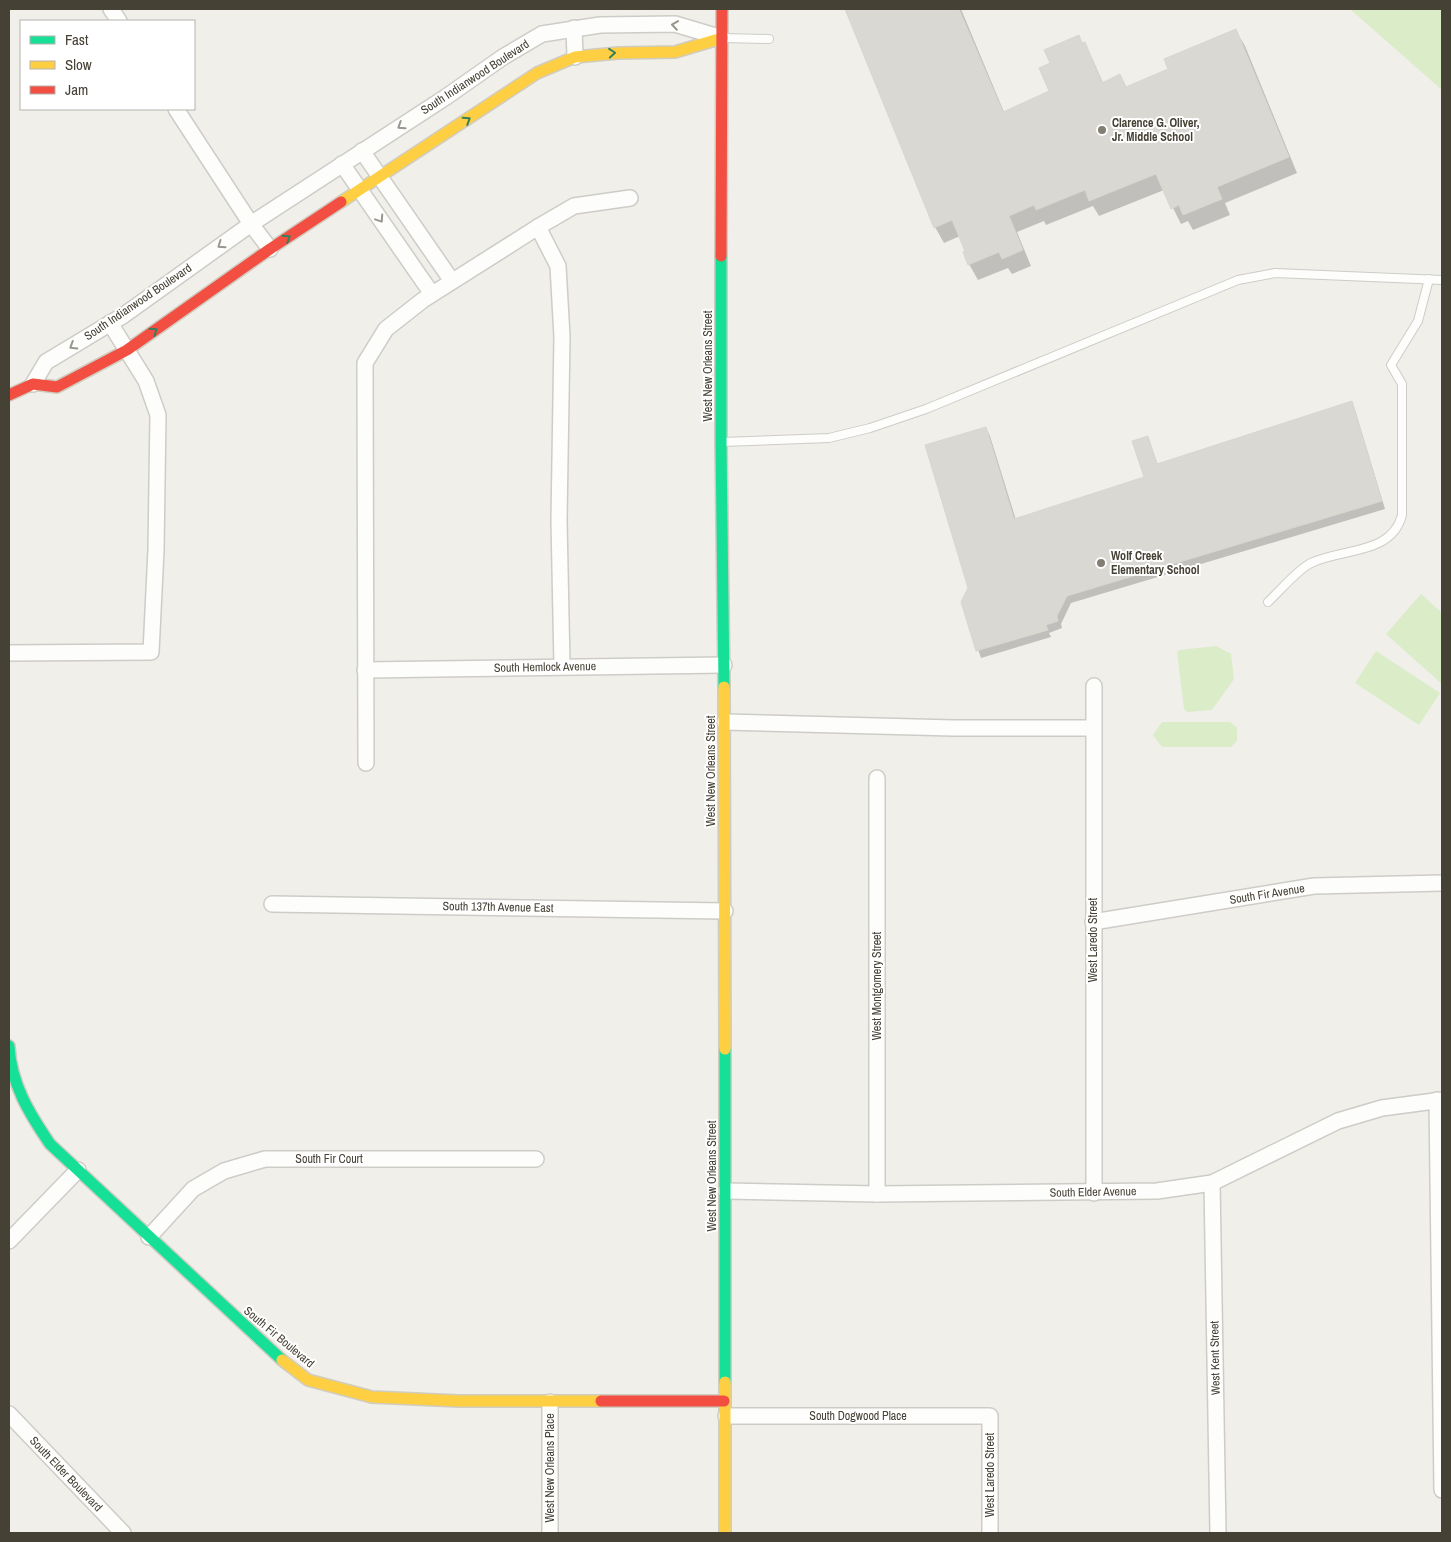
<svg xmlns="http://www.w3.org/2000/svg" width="1451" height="1542" font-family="'Archivo Narrow',sans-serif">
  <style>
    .green { fill: #dbecc8 }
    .shadow { fill: #0003 }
    .building { fill: #dad8d2; stroke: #d8d6cf }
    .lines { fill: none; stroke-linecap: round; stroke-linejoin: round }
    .lane-casing { stroke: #ceccc7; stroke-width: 10 }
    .street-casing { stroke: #ceccc7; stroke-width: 18 }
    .fast-casing { stroke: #d0ccc0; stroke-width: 14 }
    .slow-casing { stroke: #d0ccc0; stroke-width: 14 }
    .jam-casing { stroke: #d0ccc0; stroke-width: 14 }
    .lane { stroke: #fdfdfc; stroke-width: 8 }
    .street { stroke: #fdfdfc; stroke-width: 15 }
    .fast { stroke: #16e098; stroke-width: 11 }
    .slow { stroke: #ffcf43; stroke-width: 11 }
    .jam { stroke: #f24e42; stroke-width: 11 }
    .oneway { stroke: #98968f }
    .oneway2 { stroke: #33815d }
    .poi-dot { fill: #827e74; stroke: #fff; stroke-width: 2 }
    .labels { text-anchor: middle; stroke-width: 4; stroke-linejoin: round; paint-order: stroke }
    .street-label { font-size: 12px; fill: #464135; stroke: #fff }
    .poi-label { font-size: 12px; font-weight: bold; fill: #464135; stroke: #fff; text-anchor: start }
  </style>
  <rect width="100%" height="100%" fill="#f0efea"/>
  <g class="green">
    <polygon points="1350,9 1442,9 1442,90"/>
    <polygon points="1421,594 1442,613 1442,684 1386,634"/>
    <polygon points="1216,646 1231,654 1234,679 1212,710 1187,712 1184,709 1177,652 1179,650"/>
    <polygon points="1376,651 1440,693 1419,725 1355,683"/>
    <polygon points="1162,722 1230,722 1237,728 1237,741 1231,747 1162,747 1153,735"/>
  </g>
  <g class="shadow">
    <polygon points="846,9 961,9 1004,112 1051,92 1052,64 1078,37 1093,60 1103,83 1120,76 1127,88 1170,70 1236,31 1245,46 1297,173 1225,203 1230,215 1193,230 1188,221 1181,224 1164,190 1099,216 1093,206 1046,225 1044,221 1017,232 1031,266 1012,274 1008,268 978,280 969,264 960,236 944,243 935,227"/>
    <polygon points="1351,403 1355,410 1385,509 1071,603 1061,624 1062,628 1049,633 1051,637 981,658 962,602 969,589 986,428 990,436 1016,520 1145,478 1147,437 1158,465"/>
  </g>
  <g class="building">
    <polygon points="845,9 959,9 1003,112 1049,91 1039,68 1050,63 1044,50 1079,35 1082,43 1085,42 1102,83 1120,74 1126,87 1168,69 1164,59 1236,29 1289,157 1217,187 1222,199 1183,215 1179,205 1171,209 1156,174 1089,201 1085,190 1036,210 1034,205 1009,216 1023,250 1002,259 999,252 968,265 963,252 965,251 952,220 934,228"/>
    <polygon points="1352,401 1382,501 1067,596 1057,616 1058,621 1046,625 1048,630 976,651 961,602 968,588 925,445 986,427 1014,519 1144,477 1132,441 1148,436 1157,464"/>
  </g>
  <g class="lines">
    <g class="lane-casing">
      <g id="lane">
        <polyline points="724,38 769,39"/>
        <polyline points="723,442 829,438 870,428 926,409 1238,280 1275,273 1442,280"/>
        <path d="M1268,602c12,-11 30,-33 43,-39 31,-15 81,-8 91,-48v-131l-11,-19 27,-44 11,-42"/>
      </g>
    </g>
    <g class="street-casing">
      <g id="street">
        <polyline points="111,9 119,21"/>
        <polyline points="574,28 575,57"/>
        <polyline points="176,109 251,224 270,249"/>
        <polyline points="362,151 452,281"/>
        <polyline points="342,164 432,294"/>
        <polyline points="538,227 558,266 562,337 559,520 562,666"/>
        <polyline points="33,384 46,362 124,315 251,224 446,97 503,57 542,34 600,25 675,24 722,38"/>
        <polyline points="9,653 151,652 156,550 158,415 146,381 110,323"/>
        <polyline points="365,670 724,665"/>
        <polyline points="1094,686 1094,1193"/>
        <polyline points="725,722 953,728 1093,728"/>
        <polyline points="366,763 365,363 386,329 423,300 538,227 574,206 630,198"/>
        <polyline points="272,904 725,911"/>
        <polyline points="1093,922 1314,886 1442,883"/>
        <polyline points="1437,1100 1442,1490"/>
        <polyline points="1212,1183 1218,1533"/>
        <polyline points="726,1191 877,1194 1157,1191 1212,1183 1338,1121 1382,1108 1442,1100"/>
        <polyline points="877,1194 877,778"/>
        <polyline points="149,1237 193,1189 224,1171 265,1159 536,1159"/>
        <polyline points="9,1241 78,1170"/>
        <polyline points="550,1402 550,1533"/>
        <polyline points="9,1414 123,1533"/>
        <polyline points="726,1416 990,1416 990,1533"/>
      </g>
    </g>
    <g class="fast-casing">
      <g id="fast">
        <polyline points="721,256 721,442 724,687"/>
        <path d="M9,1046c2,38 20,67 41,98l232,216"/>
        <polyline points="725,1049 725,1382"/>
      </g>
    </g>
    <g class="slow-casing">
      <g id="slow">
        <polyline points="341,202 537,73 575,57 618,53 675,52 722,38"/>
        <polyline points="724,687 725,1049"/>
        <polyline points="282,1360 308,1380 372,1397 459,1401 601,1401"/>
        <polyline points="725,1382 725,1533"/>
      </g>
    </g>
    <g class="jam-casing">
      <g id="jam">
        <polyline points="721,256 722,9"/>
        <polyline points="9,395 33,384 57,387 127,350 270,249 341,202"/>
        <polyline points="601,1401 724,1401"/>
      </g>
    </g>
    <use href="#lane" class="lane"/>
    <use href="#street" class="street"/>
    <use href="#fast" class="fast"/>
    <use href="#slow" class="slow"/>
    <use href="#jam" class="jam"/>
  </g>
  <defs><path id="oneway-chevron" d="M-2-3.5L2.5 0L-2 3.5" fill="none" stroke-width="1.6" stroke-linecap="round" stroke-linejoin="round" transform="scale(1.25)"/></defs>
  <g class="oneway">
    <use href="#oneway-chevron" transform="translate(675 25) rotate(-172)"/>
    <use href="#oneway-chevron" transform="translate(401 126) rotate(147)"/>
    <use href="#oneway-chevron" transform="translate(380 219) rotate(56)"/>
    <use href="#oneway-chevron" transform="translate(221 245) rotate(145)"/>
    <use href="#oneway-chevron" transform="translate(73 346) rotate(148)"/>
  </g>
  <g class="oneway2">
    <use href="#oneway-chevron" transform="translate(612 53) rotate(-5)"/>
    <use href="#oneway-chevron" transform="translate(467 120) rotate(-33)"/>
    <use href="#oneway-chevron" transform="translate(287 238) rotate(-33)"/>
    <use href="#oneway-chevron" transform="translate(154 331) rotate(-35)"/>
  </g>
  <g class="poi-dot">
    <circle cx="1102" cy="130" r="5"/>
    <circle cx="1101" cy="563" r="5"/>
  </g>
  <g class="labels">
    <g class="street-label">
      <text transform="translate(475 77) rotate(-33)" y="4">South Indianwood Boulevard</text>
      <text transform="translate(138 302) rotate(-34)" y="4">South Indianwood Boulevard</text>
      <text transform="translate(708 366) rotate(-90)" y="4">West New Orleans Street</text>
      <text transform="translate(545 667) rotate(-1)" y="4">South Hemlock Avenue</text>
      <text transform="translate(711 771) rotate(-90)" y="4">West New Orleans Street</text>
      <text transform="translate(1267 894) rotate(-9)" y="4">South Fir Avenue</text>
      <text transform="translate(498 907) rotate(1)" y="4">South 137th Avenue East</text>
      <text transform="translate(1093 940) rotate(-90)" y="4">West Laredo Street</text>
      <text transform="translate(877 986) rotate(-90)" y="4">West Montgomery Street</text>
      <text x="329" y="1163">South Fir Court</text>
      <text transform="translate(712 1176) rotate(-90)" y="4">West New Orleans Street</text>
      <text transform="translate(1093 1192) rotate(-1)" y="4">South Elder Avenue</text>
      <text transform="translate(279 1337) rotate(40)" y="4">South Fir Boulevard</text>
      <text transform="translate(1215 1358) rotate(-91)" y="4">West Kent Street</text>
      <text x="858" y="1420">South Dogwood Place</text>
      <text transform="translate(550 1468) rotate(-90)" y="4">West New Orleans Place</text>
      <text transform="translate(66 1474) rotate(46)" y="4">South Elder Boulevard</text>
      <text transform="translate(990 1475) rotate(-90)" y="4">West Laredo Street</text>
    </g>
    <g class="poi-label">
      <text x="1112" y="127">Clarence G. Oliver,<tspan x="1112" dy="14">Jr. Middle School</tspan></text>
      <text x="1111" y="560">Wolf Creek<tspan x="1111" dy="14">Elementary School</tspan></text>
    </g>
  </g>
  <rect width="1451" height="1542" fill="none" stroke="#464135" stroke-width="20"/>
  <rect x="20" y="20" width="175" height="90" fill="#ffffff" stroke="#b5b3ae"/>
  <rect x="30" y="36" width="25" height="8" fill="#16e098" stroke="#b5b3ae"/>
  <text x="65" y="45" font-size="15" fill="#464135">Fast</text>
  <rect x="30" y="61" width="25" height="8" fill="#ffcf43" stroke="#b5b3ae"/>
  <text x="65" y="70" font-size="15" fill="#464135">Slow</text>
  <rect x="30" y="86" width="25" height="8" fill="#f24e42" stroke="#b5b3ae"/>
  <text x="65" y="95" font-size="15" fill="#464135">Jam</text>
</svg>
